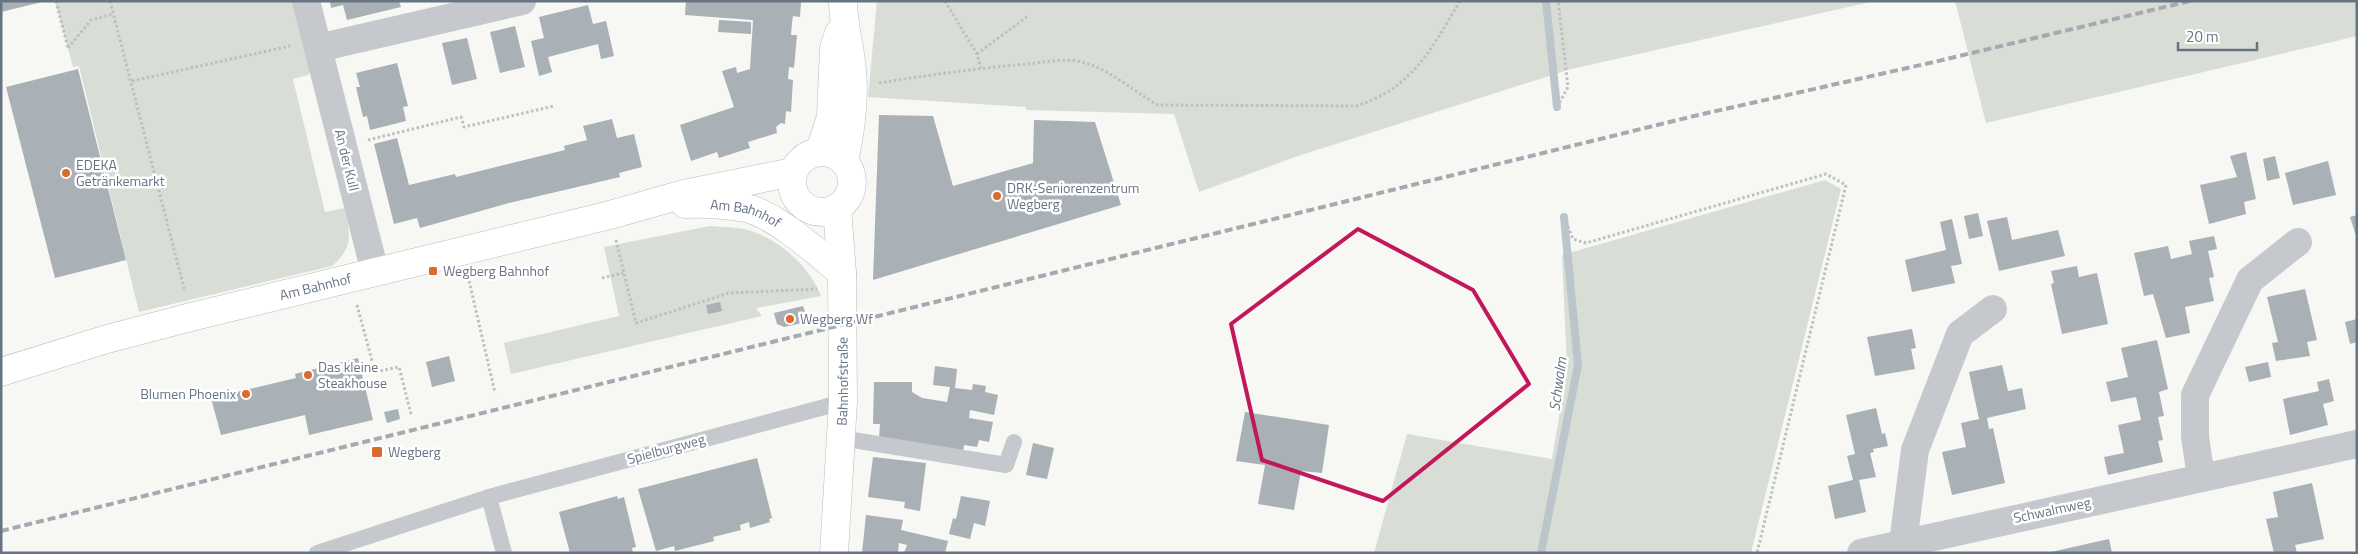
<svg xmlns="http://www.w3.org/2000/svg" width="2358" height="554" font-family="'Titillium Web',sans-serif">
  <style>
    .green { fill: #d8ded5 }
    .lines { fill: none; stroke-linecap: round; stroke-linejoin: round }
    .stream { stroke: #bcc5cb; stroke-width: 8 }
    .building { fill: #a9b0b6 }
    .secondary-casing { stroke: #b8bbc0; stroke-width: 29 }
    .path { stroke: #bdbfc1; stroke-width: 3; stroke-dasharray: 2.5 2.5; stroke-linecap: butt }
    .lane { stroke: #c5c8cc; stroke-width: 16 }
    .street { stroke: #c5c8cc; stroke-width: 28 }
    .secondary { stroke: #fff; stroke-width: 28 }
    .rail { stroke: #a6aab0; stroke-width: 4; stroke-dasharray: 8 4; stroke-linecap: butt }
    .marked { fill: none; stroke: #c2185b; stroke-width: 4; stroke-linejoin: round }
    .poi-dot { fill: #de692d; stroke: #fff; stroke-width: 2 }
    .labels { text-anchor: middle; stroke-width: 5; stroke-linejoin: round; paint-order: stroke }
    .street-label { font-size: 14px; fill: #677484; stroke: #fff }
    .poi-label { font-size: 14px; fill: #677484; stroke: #fff; text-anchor: start }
    .water-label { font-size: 15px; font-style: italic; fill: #637580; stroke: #fff }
  </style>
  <rect width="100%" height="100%" fill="#f7f7f4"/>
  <g class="green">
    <path d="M55,1h238l18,70 -3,4 -15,4 32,133 20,-4c5,26 9,39 -13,58l-193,46 -60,-246 -6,1z"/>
    <polygon points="877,1 1875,1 1571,69 1298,156 1199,192 1174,114 1026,110 1026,107 868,97"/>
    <polygon points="1955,1 2357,1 2357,36 1986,123"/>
    <polygon points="1825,180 1841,189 1751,553 1374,553 1407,434 1552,459 1567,369 1562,255"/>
    <path d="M710,226c13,1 26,1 38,4 31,9 62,37 73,66l-65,12 6,8 -251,58 -7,-31 115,-27 -15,-69z"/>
  </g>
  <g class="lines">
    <g class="stream">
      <polyline points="1546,1 1557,107"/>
      <polyline points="1541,553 1578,365 1564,217"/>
    </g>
  </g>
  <g class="building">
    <polygon points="1,1 41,1 42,2 1,12"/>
    <polygon points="330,1 399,1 401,7 347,20 343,5 331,8"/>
    <polygon points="686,1 801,1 800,17 793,16 792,23 791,35 797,35 794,68 789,67 788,79 793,80 791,112 786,111 785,124 781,123 776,127 777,133 748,142 750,148 719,158 717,152 691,161 680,125 734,107 722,71 736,67 737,73 750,69 753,20 685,15"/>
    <polygon points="588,5 593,24 606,21 614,56 601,59 598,44 548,57 552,72 539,76 531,41 544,38 539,17"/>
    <polygon points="719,20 751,22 751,34 718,32"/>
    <polygon points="515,26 525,67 500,73 490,32"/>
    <polygon points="467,38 477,79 452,85 442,43"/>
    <polygon points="397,63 408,106 403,107 406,121 370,130 367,116 363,117 356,87 360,87 356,73"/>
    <polygon points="78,69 126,260 55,278 6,87"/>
    <polygon points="879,115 933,116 953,186 1033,163 1034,120 1095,122 1121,205 873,280"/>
    <polygon points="612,119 617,138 634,134 642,167 619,173 620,177 509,203 420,228 417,218 394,224 374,144 397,138 409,185 455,174 456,177 565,150 564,146 587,140 583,126"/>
    <polygon points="2246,152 2256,199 2244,202 2246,214 2209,224 2200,185 2237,177 2230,156"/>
    <polygon points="2275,156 2280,178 2267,181 2263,159"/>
    <polygon points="2328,161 2336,195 2293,205 2285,173"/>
    <polygon points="1978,213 1983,236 1969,239 1964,216"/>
    <polygon points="2357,215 2357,236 2356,236 2350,217"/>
    <polygon points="2007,217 2012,240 2058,230 2065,256 1999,271 1987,221"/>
    <polygon points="1952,219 1962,264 1951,266 1955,283 1912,292 1905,260 1946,250 1940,222"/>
    <polygon points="2214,236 2217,249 2208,251 2214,277 2209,278 2214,301 2185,307 2190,333 2166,338 2153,294 2144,296 2134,253 2168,246 2171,259 2192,254 2189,241"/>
    <polygon points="2077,266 2079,277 2097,273 2108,324 2062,334 2051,284 2054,283 2051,271"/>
    <polygon points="2305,289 2317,340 2307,342 2310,356 2276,361 2272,343 2278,342 2267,297"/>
    <polygon points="720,302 722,311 708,314 706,305"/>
    <polygon points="803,306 806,315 802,323 784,327 777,324 774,313"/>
    <polygon points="2357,319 2357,342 2350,344 2345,322"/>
    <polygon points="1912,329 1916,348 1911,349 1915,369 1875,376 1867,337"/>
    <polygon points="2157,340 2168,389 2159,392 2164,416 2158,417 2163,440 2158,441 2163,462 2108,475 2104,457 2124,453 2118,425 2141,420 2136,397 2111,402 2106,382 2128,377 2121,348"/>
    <polygon points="449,356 455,381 432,387 426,362"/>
    <polygon points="358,358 373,420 309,435 305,415 221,435 211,398 296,378 295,374"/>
    <polygon points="2268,362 2271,377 2249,382 2245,367"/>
    <polygon points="2002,365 2008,391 2022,388 2026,409 1987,418 1989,429 1993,428 2005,483 1952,495 1942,452 1966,447 1961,423 1979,419 1969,372"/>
    <polygon points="935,366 957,369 955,388 972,390 973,384 986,386 985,392 998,395 994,415 970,410 969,418 993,422 989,442 979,440 977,447 964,445 963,453 879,438 880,424 873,424 874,382 912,382 912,392 922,398 947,402 950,387 933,385"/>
    <polygon points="2329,379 2334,401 2323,404 2328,425 2290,435 2283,399 2319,391 2317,382"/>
    <polygon points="1876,408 1882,434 1885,433 1888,446 1873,449 1874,452 1870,453 1876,477 1859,480 1866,512 1835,519 1828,486 1853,480 1847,456 1855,454 1846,415"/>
    <polygon points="398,409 400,419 387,423 384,412"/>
    <polygon points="1245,412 1329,425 1322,473 1301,471 1294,510 1258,504 1265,465 1236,461"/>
    <polygon points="1033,443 1054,448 1047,479 1026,475"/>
    <polygon points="873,457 926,463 920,511 904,508 905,502 868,497"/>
    <polygon points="757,458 772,518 769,519 770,522 750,528 749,522 740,525 741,530 713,537 714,541 675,551 674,546 656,551 638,489"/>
    <polygon points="2312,483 2324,539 2295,545 2297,553 2274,553 2266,519 2278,517 2273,492"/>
    <polygon points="617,496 618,499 624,497 636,547 632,548 633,553 570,553 559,512"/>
    <polygon points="961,496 990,501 985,526 974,523 970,539 949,534 953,518 956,519"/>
    <polygon points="866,515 903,520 901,530 948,541 945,553 904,553 907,545 899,543 898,553 862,553"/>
    <polygon points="2109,539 2112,553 2051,553 2051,552"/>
  </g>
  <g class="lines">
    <g class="secondary-casing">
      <g id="secondary">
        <path d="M843,1c0,25 7,44 9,69 3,31 -1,60 -8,91"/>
        <polyline points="820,151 831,117 834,48 839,33"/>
        <circle cx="822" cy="182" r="30"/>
        <path id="s1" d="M685,204c18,-1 43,1 61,4 29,6 73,46 96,65"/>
        <path id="s2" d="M1,372l106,-33 84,-22 419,-102 74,-21 109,-22"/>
        <path id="s3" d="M834,553l9,-151 -1,-129 -5,-65"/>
      </g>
    </g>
    <g class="path">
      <polyline points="56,1 68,48"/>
      <polyline points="110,1 185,292"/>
      <polyline points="945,1 977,54 981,68"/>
      <polyline points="68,48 91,20 113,14"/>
      <polyline points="977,54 1028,16"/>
      <polyline points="132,81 290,46"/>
      <path d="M879,83c50,-8 99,-15 149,-19 16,-2 38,-6 54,-2 26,6 52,30 76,43l198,1c56,-17 76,-58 104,-105"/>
      <polyline points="1557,107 1568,87 1558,1"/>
      <polyline points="368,140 461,117 464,127 554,106"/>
      <polyline points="1564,217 1573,239 1586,243 1826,174 1846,185 1757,553"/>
      <polyline points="616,240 636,323 729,293 817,289"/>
      <polyline points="468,276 495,393"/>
      <polyline points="602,278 623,273"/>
      <polyline points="357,305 375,372 399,367 411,414"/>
    </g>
    <g class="lane">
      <polyline points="841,438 1006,465 1014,442"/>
      <polyline points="489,497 504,553"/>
      <polyline points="317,553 489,497 843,402"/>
    </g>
    <g class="street">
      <polyline points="306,1 375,272"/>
      <polyline points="318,48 522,1"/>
      <polyline points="2201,477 2195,437 2195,395 2250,280 2298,242"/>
      <polyline points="1903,543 1915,450 1960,334 1993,309"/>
      <polyline points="1861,553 2357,444"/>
    </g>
    <use href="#secondary" class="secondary"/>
    <polyline class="rail" points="1,531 1694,116 1934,62 2190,1"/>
  </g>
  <path class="marked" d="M1358,229l115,61 56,94 -146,117 -121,-41 -31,-136z"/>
  <g class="poi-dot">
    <circle cx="66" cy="173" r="5"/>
    <circle cx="997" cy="196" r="5"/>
    <rect x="428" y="266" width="10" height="10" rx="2.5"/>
    <circle cx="790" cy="319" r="5"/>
    <circle cx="308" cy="375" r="5"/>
    <circle cx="246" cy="394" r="5"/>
    <rect x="371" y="446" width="12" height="12" rx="2.5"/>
  </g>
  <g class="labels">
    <g class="street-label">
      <text transform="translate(347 160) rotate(76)" y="5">An der Kull</text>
      <text dy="5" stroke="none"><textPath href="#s1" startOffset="62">Am Bahnhof</textPath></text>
      <text dy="5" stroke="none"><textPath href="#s2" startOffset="326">Am Bahnhof</textPath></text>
      <text dy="5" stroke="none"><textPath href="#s3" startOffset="172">Bahnhofstraße</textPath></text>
      <text transform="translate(666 449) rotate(-15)" y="5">Spielburgweg</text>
      <text transform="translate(2052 510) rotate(-12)" y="5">Schwalmweg</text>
    </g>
    <g class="poi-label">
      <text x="76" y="170">EDEKA<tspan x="76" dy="16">Getränkemarkt</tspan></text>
      <text x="1007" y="193">DRK-Seniorenzentrum<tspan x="1007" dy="16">Wegberg</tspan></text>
      <text x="443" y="276">Wegberg Bahnhof</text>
      <text x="800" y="324">Wegberg Wf</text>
      <text x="318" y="372">Das kleine<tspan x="318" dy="16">Steakhouse</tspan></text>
      <text x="236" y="399" text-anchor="end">Blumen Phoenix</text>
      <text x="388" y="457">Wegberg</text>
    </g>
    <g class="water-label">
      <text transform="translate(1558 384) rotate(-82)" y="5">Schwalm</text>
    </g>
  </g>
  <rect width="2358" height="554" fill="none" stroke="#677484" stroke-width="5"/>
  <path d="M2178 42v8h79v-8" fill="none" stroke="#677484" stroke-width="2.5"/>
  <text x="2186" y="42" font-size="15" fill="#677484" stroke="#ffffff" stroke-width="4" paint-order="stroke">20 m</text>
</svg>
